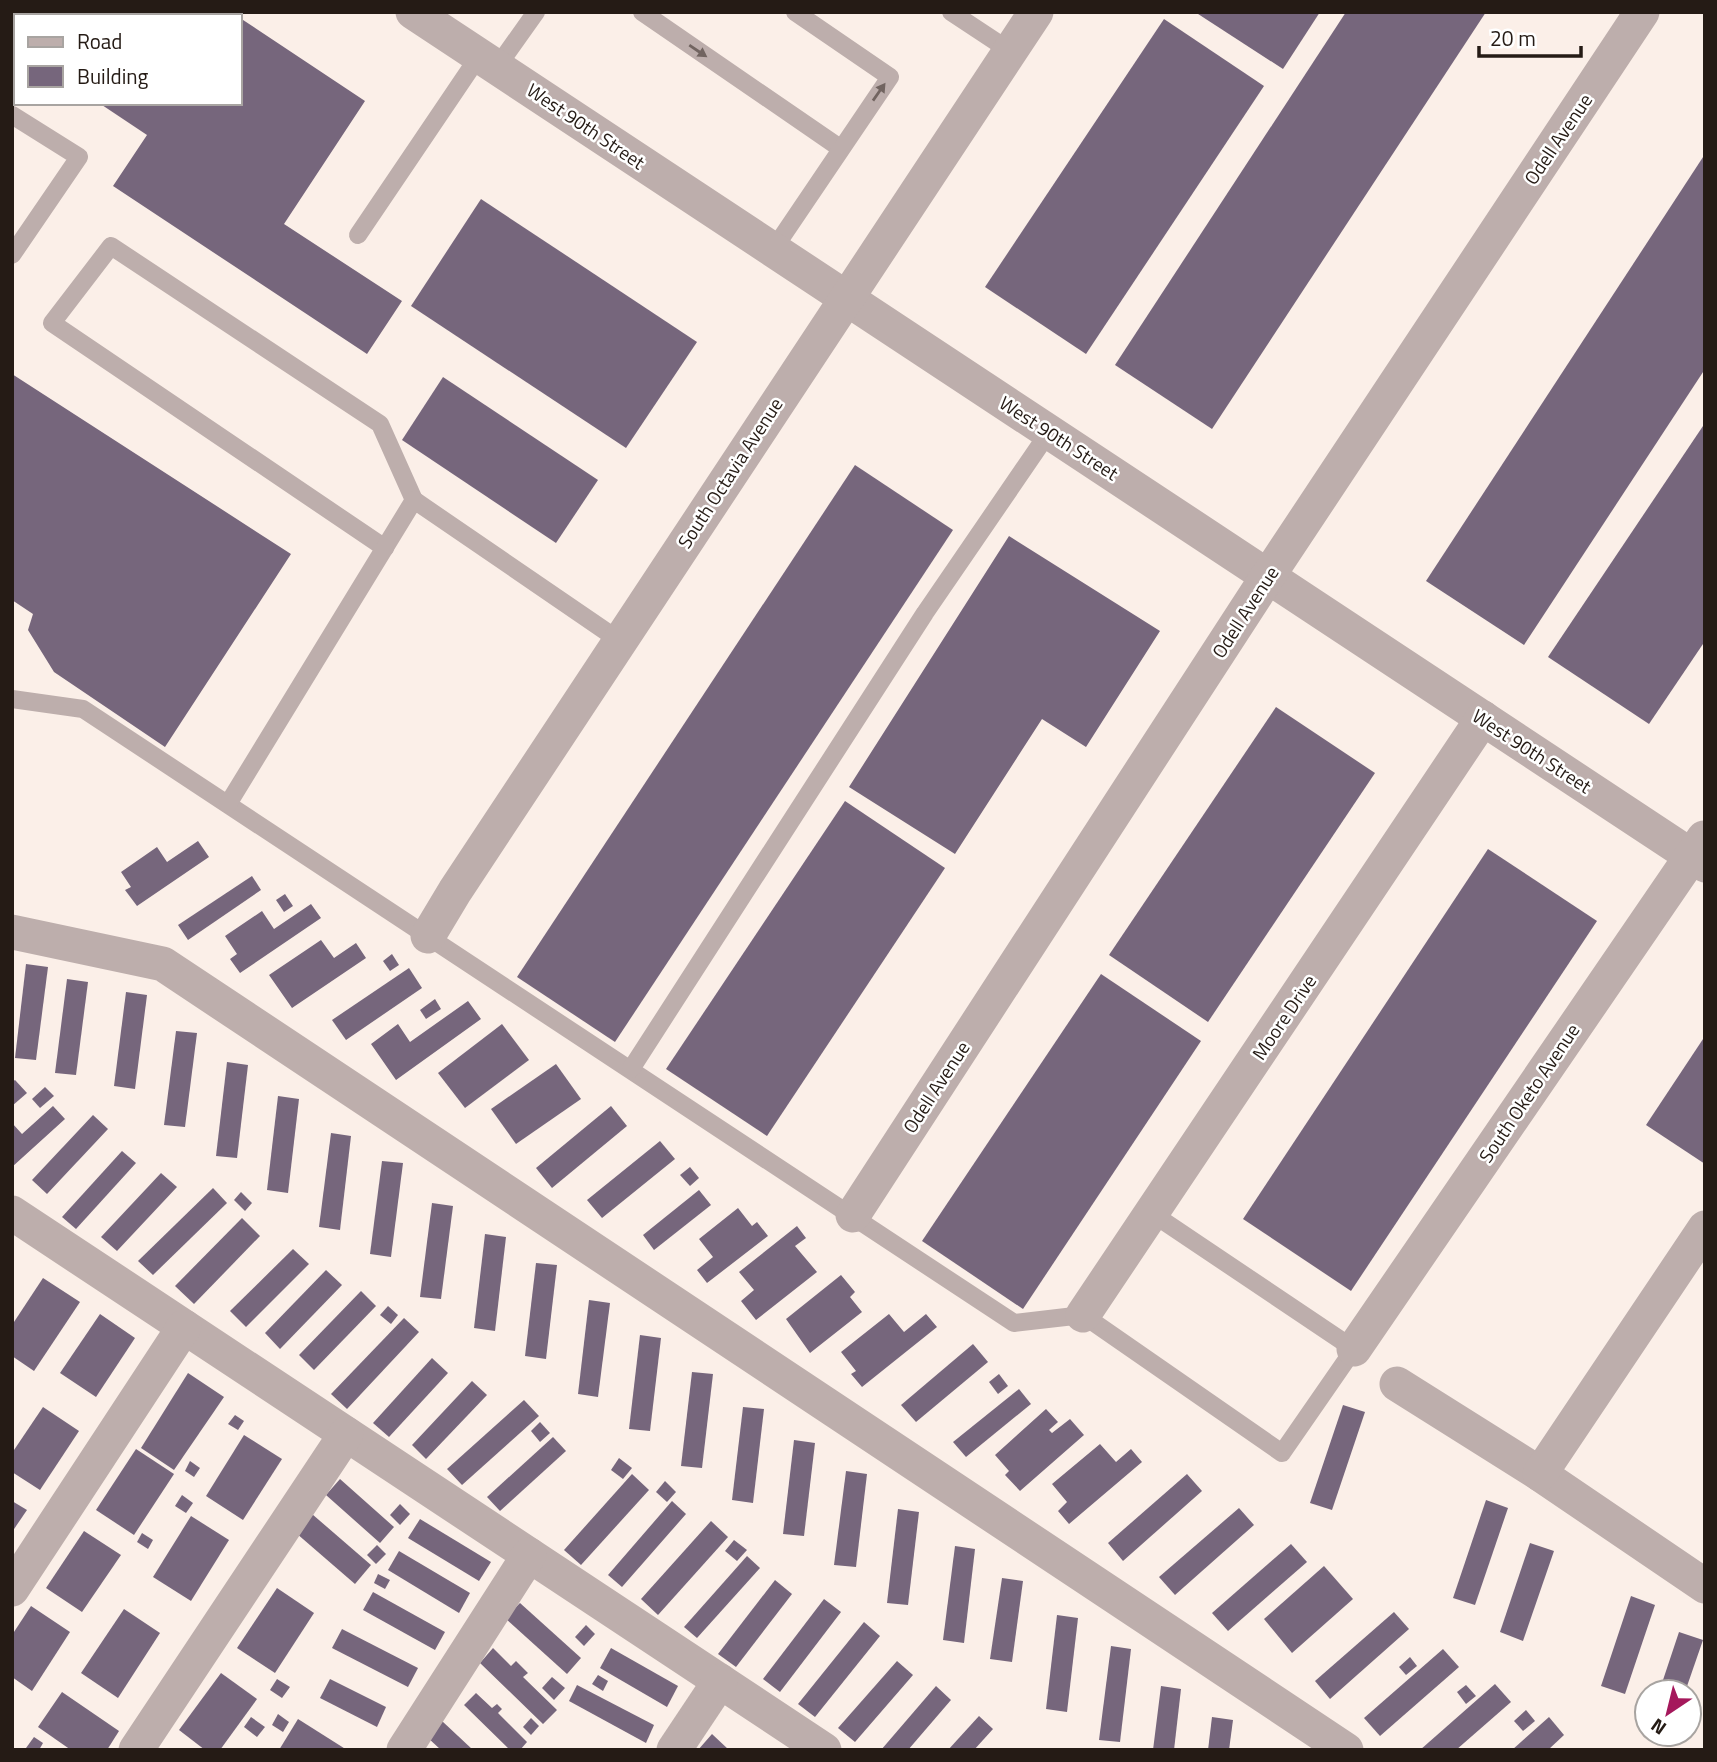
<svg xmlns="http://www.w3.org/2000/svg" width="1717" height="1762" font-family="'Titillium Web',sans-serif">
  <style>
    .building { fill: #76667c }
    .lines { fill: none; stroke-linecap: round; stroke-linejoin: round }
    .lane { stroke: #bdaeac; stroke-width: 18 }
    .street { stroke: #bdaeac; stroke-width: 35 }
    .oneway { fill: #716460 }
    .labels { text-anchor: middle; stroke-width: 5; stroke-linejoin: round; paint-order: stroke }
    .street-label { font-size: 19px; fill: #251b15; stroke: #fff }
  </style>
  <rect width="100%" height="100%" fill="#fbefe8"/>
  <g class="building">
    <polygon points="139,12 231,12 236,16 137,16"/>
    <polygon points="1195,12 1320,12 1283,69"/>
    <polygon points="1346,12 1486,12 1212,429 1115,365"/>
    <polygon points="240,18 365,101 284,224 402,301 367,354 113,186 147,135 99,103 240,103"/>
    <polygon points="1164,19 1264,86 1086,354 985,287"/>
    <polygon points="1705,154 1705,369 1524,645 1426,581"/>
    <polygon points="481,199 697,342 626,448 411,306"/>
    <polygon points="12,374 291,554 165,747 54,672 28,630 33,614 12,600"/>
    <polygon points="443,377 598,480 556,543 402,440"/>
    <polygon points="1705,423 1705,641 1649,724 1548,657"/>
    <polygon points="855,465 953,530 615,1042 517,977"/>
    <polygon points="1009,536 1160,631 1086,747 1042,719 955,854 849,787"/>
    <polygon points="1276,707 1375,773 1208,1022 1109,955"/>
    <polygon points="845,801 945,868 767,1136 666,1069"/>
    <polygon points="198,841 209,857 137,906 125,890 131,887 121,872 157,847 167,862"/>
    <polygon points="1488,849 1597,921 1351,1291 1243,1219"/>
    <polygon points="252,876 261,890 188,940 178,925"/>
    <polygon points="285,894 293,906 284,912 276,900"/>
    <polygon points="311,904 321,918 240,973 230,959 237,954 225,936 262,911 274,929"/>
    <polygon points="321,940 334,958 356,943 366,958 292,1008 269,975"/>
    <polygon points="392,954 399,965 390,971 383,961"/>
    <polygon points="26,964 48,967 36,1060 15,1058"/>
    <polygon points="409,968 422,988 346,1040 332,1020"/>
    <polygon points="1101,974 1201,1041 1023,1309 922,1241"/>
    <polygon points="67,979 88,982 76,1075 55,1073"/>
    <polygon points="126,992 147,995 135,1089 114,1086"/>
    <polygon points="435,999 441,1009 426,1019 420,1010"/>
    <polygon points="468,1001 481,1019 396,1080 371,1044 398,1024 410,1042"/>
    <polygon points="502,1024 529,1060 465,1108 438,1073"/>
    <polygon points="176,1031 197,1033 185,1127 164,1125"/>
    <polygon points="1705,1036 1705,1164 1646,1125"/>
    <polygon points="227,1062 248,1065 237,1158 216,1156"/>
    <polygon points="556,1064 581,1099 516,1144 491,1109"/>
    <polygon points="15,1080 27,1093 12,1106 12,1082"/>
    <polygon points="45,1087 54,1096 40,1108 32,1099"/>
    <polygon points="278,1096 299,1099 288,1193 267,1190"/>
    <polygon points="53,1106 65,1119 12,1167 12,1123 22,1134"/>
    <polygon points="611,1106 627,1126 552,1188 536,1168"/>
    <polygon points="93,1115 108,1129 47,1194 32,1180"/>
    <polygon points="331,1133 351,1136 340,1230 319,1227"/>
    <polygon points="660,1141 675,1159 602,1218 587,1200"/>
    <polygon points="122,1151 136,1163 76,1229 62,1217"/>
    <polygon points="382,1161 403,1163 391,1257 370,1254"/>
    <polygon points="690,1167 699,1178 690,1186 680,1175"/>
    <polygon points="161,1173 177,1187 117,1251 101,1237"/>
    <polygon points="213,1188 227,1203 153,1275 138,1261"/>
    <polygon points="699,1190 711,1205 654,1250 643,1235"/>
    <polygon points="241,1192 252,1203 245,1211 234,1200"/>
    <polygon points="432,1203 453,1206 441,1299 420,1297"/>
    <polygon points="738,1208 752,1226 757,1222 768,1236 707,1283 697,1270 713,1257 699,1239"/>
    <polygon points="242,1218 260,1236 194,1304 175,1286"/>
    <polygon points="797,1226 806,1238 795,1246 817,1272 756,1320 741,1301 754,1290 739,1272"/>
    <polygon points="485,1234 506,1237 495,1331 474,1328"/>
    <polygon points="293,1249 309,1264 246,1327 230,1311"/>
    <polygon points="536,1263 557,1265 546,1359 525,1356"/>
    <polygon points="326,1270 342,1285 280,1349 265,1333"/>
    <polygon points="841,1275 855,1292 850,1297 862,1312 810,1353 786,1319"/>
    <polygon points="43,1278 80,1302 34,1371 12,1356 12,1325"/>
    <polygon points="361,1291 376,1306 314,1370 299,1355"/>
    <polygon points="589,1300 610,1303 598,1397 578,1394"/>
    <polygon points="388,1306 398,1315 391,1324 380,1315"/>
    <polygon points="100,1314 135,1338 96,1397 60,1373"/>
    <polygon points="889,1314 904,1332 926,1314 937,1327 862,1387 851,1374 856,1371 841,1352"/>
    <polygon points="404,1318 419,1332 347,1409 331,1394"/>
    <polygon points="640,1335 661,1338 650,1431 629,1429"/>
    <polygon points="973,1344 988,1362 916,1422 901,1405"/>
    <polygon points="432,1358 448,1373 389,1437 373,1423"/>
    <polygon points="692,1372 713,1374 702,1468 681,1466"/>
    <polygon points="188,1373 224,1397 174,1470 141,1448"/>
    <polygon points="999,1374 1008,1386 998,1394 989,1382"/>
    <polygon points="472,1381 487,1395 426,1459 412,1445"/>
    <polygon points="1019,1389 1031,1404 966,1457 953,1442"/>
    <polygon points="524,1400 539,1416 462,1485 447,1469"/>
    <polygon points="1343,1405 1365,1412 1332,1510 1310,1503"/>
    <polygon points="43,1407 79,1431 40,1490 12,1472 12,1453"/>
    <polygon points="743,1407 764,1409 753,1503 732,1500"/>
    <polygon points="1046,1409 1058,1422 1049,1430 1052,1433 1070,1419 1084,1435 1020,1491 1005,1475 1009,1471 995,1455"/>
    <polygon points="235,1415 244,1421 238,1430 228,1424"/>
    <polygon points="540,1422 550,1433 540,1442 531,1431"/>
    <polygon points="244,1435 282,1459 243,1520 206,1496"/>
    <polygon points="553,1437 566,1451 500,1511 487,1497"/>
    <polygon points="794,1440 815,1443 804,1536 783,1534"/>
    <polygon points="1100,1444 1116,1462 1131,1449 1142,1462 1069,1524 1058,1511 1067,1502 1052,1484"/>
    <polygon points="136,1449 174,1474 134,1535 96,1510"/>
    <polygon points="619,1458 632,1468 623,1479 611,1470"/>
    <polygon points="190,1461 200,1468 194,1477 185,1471"/>
    <polygon points="846,1471 867,1474 856,1567 834,1565"/>
    <polygon points="632,1474 649,1490 581,1565 564,1550"/>
    <polygon points="1187,1474 1202,1491 1123,1561 1108,1543"/>
    <polygon points="340,1479 394,1527 380,1543 326,1495"/>
    <polygon points="665,1481 676,1492 667,1502 656,1492"/>
    <polygon points="182,1495 193,1503 186,1513 175,1506"/>
    <polygon points="1486,1500 1508,1508 1475,1605 1453,1598"/>
    <polygon points="12,1501 27,1510 12,1532"/>
    <polygon points="672,1501 686,1514 622,1587 608,1575"/>
    <polygon points="400,1504 410,1514 400,1525 390,1515"/>
    <polygon points="1239,1508 1254,1525 1175,1595 1159,1577"/>
    <polygon points="898,1509 919,1512 908,1605 887,1603"/>
    <polygon points="312,1514 371,1565 355,1584 296,1533"/>
    <polygon points="191,1516 229,1540 191,1601 153,1577"/>
    <polygon points="420,1519 491,1562 479,1581 408,1538"/>
    <polygon points="711,1521 728,1537 658,1615 641,1599"/>
    <polygon points="84,1531 121,1555 82,1612 46,1588"/>
    <polygon points="142,1533 153,1540 148,1549 137,1542"/>
    <polygon points="734,1540 747,1550 737,1561 725,1551"/>
    <polygon points="1530,1543 1554,1551 1523,1641 1500,1632"/>
    <polygon points="1291,1544 1307,1562 1228,1631 1212,1613"/>
    <polygon points="377,1545 386,1554 376,1564 367,1555"/>
    <polygon points="955,1546 975,1549 964,1643 943,1640"/>
    <polygon points="399,1551 470,1593 459,1613 388,1570"/>
    <polygon points="747,1556 760,1568 697,1638 684,1627"/>
    <polygon points="1324,1566 1353,1599 1292,1653 1264,1619"/>
    <polygon points="378,1574 390,1580 385,1589 374,1583"/>
    <polygon points="1002,1578 1023,1581 1012,1662 990,1659"/>
    <polygon points="775,1580 792,1594 736,1667 718,1654"/>
    <polygon points="277,1588 314,1613 275,1673 237,1648"/>
    <polygon points="373,1592 445,1632 435,1650 363,1610"/>
    <polygon points="1631,1596 1655,1605 1625,1694 1601,1686"/>
    <polygon points="824,1599 841,1612 780,1692 763,1679"/>
    <polygon points="520,1603 581,1658 567,1674 505,1618"/>
    <polygon points="31,1606 70,1632 32,1691 12,1677 12,1635"/>
    <polygon points="124,1609 160,1633 118,1698 81,1673"/>
    <polygon points="1394,1612 1409,1629 1330,1699 1315,1681"/>
    <polygon points="1057,1615 1078,1618 1067,1712 1046,1709"/>
    <polygon points="864,1622 880,1636 815,1717 798,1704"/>
    <polygon points="586,1625 595,1634 584,1646 575,1637"/>
    <polygon points="342,1629 418,1668 408,1687 332,1648"/>
    <polygon points="1679,1632 1703,1640 1685,1692 1659,1692"/>
    <polygon points="1111,1646 1131,1649 1120,1742 1099,1740"/>
    <polygon points="493,1648 511,1666 516,1661 528,1673 523,1677 557,1710 543,1724 480,1663"/>
    <polygon points="611,1648 678,1686 667,1707 600,1668"/>
    <polygon points="1443,1649 1459,1667 1380,1736 1364,1718"/>
    <polygon points="1410,1657 1417,1666 1406,1675 1399,1667"/>
    <polygon points="897,1661 913,1675 855,1742 838,1728"/>
    <polygon points="221,1673 257,1699 220,1750 205,1750 179,1730"/>
    <polygon points="598,1675 608,1681 603,1691 592,1684"/>
    <polygon points="552,1677 565,1688 554,1700 542,1688"/>
    <polygon points="277,1679 290,1687 282,1698 270,1690"/>
    <polygon points="330,1679 386,1707 377,1727 320,1698"/>
    <polygon points="1495,1684 1511,1702 1456,1750 1420,1750"/>
    <polygon points="577,1685 654,1725 646,1743 569,1701"/>
    <polygon points="1466,1685 1476,1696 1466,1704 1457,1692"/>
    <polygon points="936,1686 951,1700 908,1750 881,1750"/>
    <polygon points="1161,1686 1181,1689 1174,1750 1153,1750"/>
    <polygon points="62,1692 119,1731 107,1750 71,1750 38,1727"/>
    <polygon points="476,1693 492,1708 497,1704 502,1709 498,1713 527,1742 520,1750 510,1750 464,1705"/>
    <polygon points="1526,1710 1535,1721 1523,1731 1514,1721"/>
    <polygon points="278,1714 289,1722 283,1732 272,1725"/>
    <polygon points="979,1716 993,1729 974,1750 948,1750"/>
    <polygon points="251,1717 265,1727 257,1737 244,1727"/>
    <polygon points="1212,1717 1233,1720 1229,1750 1208,1750"/>
    <polygon points="1549,1717 1564,1735 1548,1750 1512,1750"/>
    <polygon points="531,1718 539,1726 531,1735 523,1727"/>
    <polygon points="298,1719 347,1750 279,1750"/>
    <polygon points="442,1721 473,1750 441,1750 427,1737"/>
    <polygon points="712,1734 729,1750 698,1750"/>
    <polygon points="34,1737 43,1743 39,1750 26,1748"/>
  </g>
  <g class="lines">
    <g class="lane">
      <polyline points="22,12 28,16"/>
      <polyline points="642,12 840,148"/>
      <polyline points="951,12 1010,51"/>
      <polyline points="92,16 94,12"/>
      <polyline points="497,67 536,12"/>
      <polyline points="12,115 79,157 12,255"/>
      <polyline points="358,235 479,56"/>
      <polyline points="773,250 890,77 795,12"/>
      <polyline points="385,548 52,323 111,246 380,424 414,500"/>
      <polyline points="12,699 83,709 1014,1323 1083,1315 1282,1453 1354,1349 1153,1214"/>
      <polyline points="228,804 414,500 620,641"/>
      <polyline points="631,1069 925,613 1049,432"/>
    </g>
    <g class="street">
      <polyline points="413,12 1705,865"/>
      <polyline points="12,932 163,964 1346,1750"/>
      <polyline points="428,936 455,891 1036,12"/>
      <polyline points="12,1213 824,1750"/>
      <polyline points="853,1215 1268,576 1642,12"/>
      <polyline points="1083,1315 1483,718"/>
      <polyline points="1354,1349 1704,838"/>
      <polyline points="1397,1384 1540,1474 1705,1586"/>
      <polyline points="1540,1474 1705,1228"/>
      <polyline points="12,1589 184,1327"/>
      <polyline points="136,1750 346,1434"/>
      <polyline points="404,1750 529,1555"/>
      <polyline points="674,1750 720,1681"/>
    </g>
  </g>
  <defs><path id="oneway-solid" d="M-6-.8H1V-3.2L6.5 0L1 3.2V.8H-6Z" transform="scale(1.75)"/></defs>
  <g class="oneway">
    <use href="#oneway-solid" transform="translate(698 51) rotate(34)"/>
    <use href="#oneway-solid" transform="translate(879 92) rotate(-55)"/>
  </g>
  <g class="labels">
    <g class="street-label">
      <text transform="translate(586 126) rotate(34)" y="7">West 90th Street</text>
      <text transform="translate(1558 139) rotate(-56)" y="7">Odell Avenue</text>
      <text transform="translate(1059 438) rotate(33)" y="7">West 90th Street</text>
      <text transform="translate(730 473) rotate(-57)" y="7">South Octavia Avenue</text>
      <text transform="translate(1245 612) rotate(-57)" y="7">Odell Avenue</text>
      <text transform="translate(1532 751) rotate(33)" y="7">West 90th Street</text>
      <text transform="translate(1284 1017) rotate(-56)" y="7">Moore Drive</text>
      <text transform="translate(936 1087) rotate(-57)" y="7">Odell Avenue</text>
      <text transform="translate(1529 1093) rotate(-56)" y="7">South Oketo Avenue</text>
    </g>
  </g>
  <rect width="1717" height="1762" fill="none" stroke="#251b15" stroke-width="28"/>
  <rect x="14" y="14" width="228" height="91" fill="#ffffff" stroke="#a8a4a1" stroke-width="2"/>
  <rect x="28" y="37" width="35" height="10" fill="#bdaeac" stroke="#a8a4a1" stroke-width="2"/>
  <text x="77" y="49" font-size="21" fill="#251b15">Road</text>
  <rect x="28" y="66" width="35" height="21" fill="#76667c" stroke="#a8a4a1" stroke-width="2"/>
  <text x="77" y="84" font-size="21" fill="#251b15">Building</text>
  <g transform="translate(1668 1713) rotate(215)"><circle r="33" fill="#ffffff" stroke="#a8a4a1" stroke-width="2"/>
  <path d="M0-5L12 26L0 18L-12 26Z" fill="#a5185c"/>
  <text y="-10" font-size="19" font-weight="bold" text-anchor="middle" fill="#251b15">N</text>
  </g>
  <path d="M1479 46v10h102v-10" fill="none" stroke="#251b15" stroke-width="3.5"/>
  <text x="1490" y="46" font-size="21" fill="#251b15" stroke="#ffffff" stroke-width="5" paint-order="stroke">20 m</text>
</svg>
